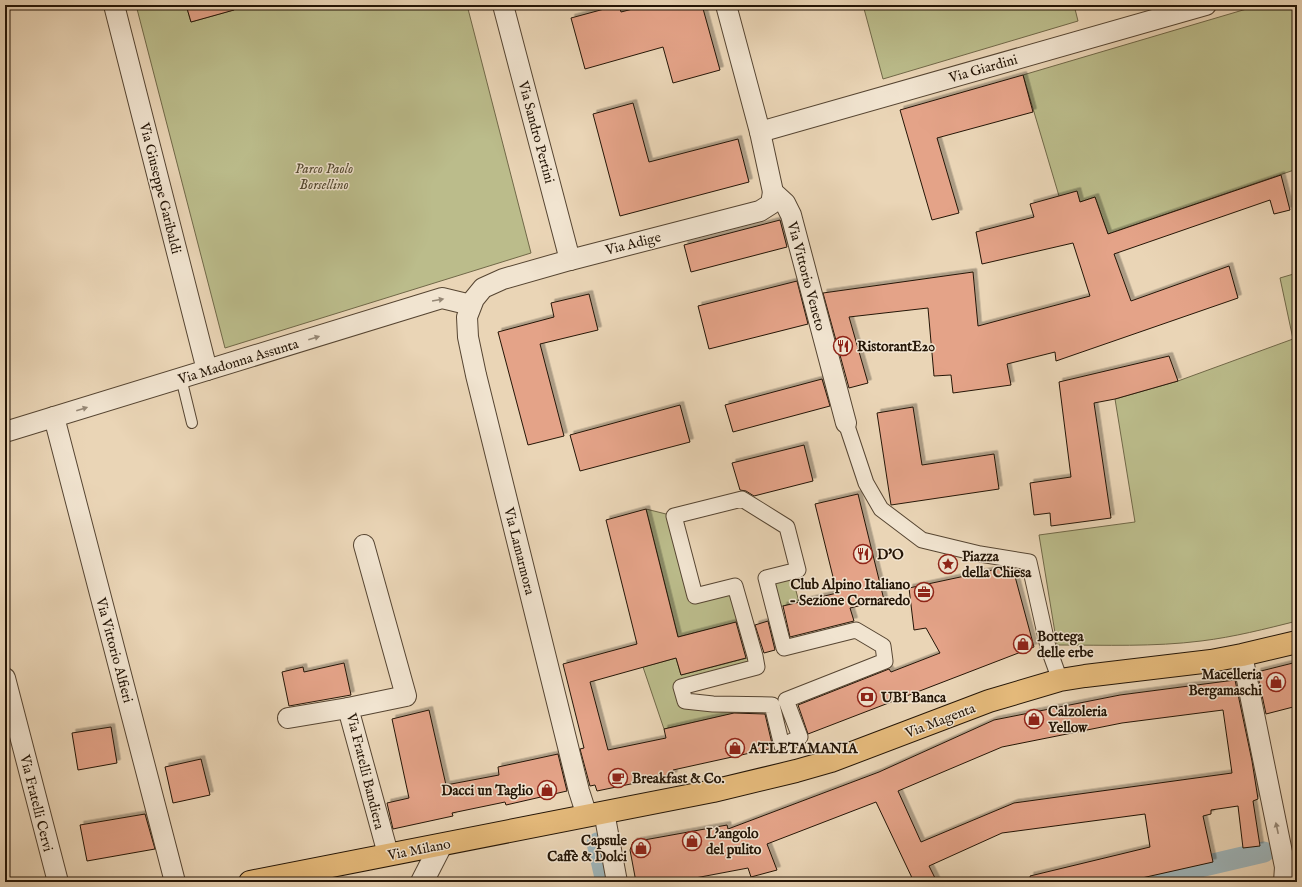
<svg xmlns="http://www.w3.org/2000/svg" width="1302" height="887" font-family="'IM FELL English',serif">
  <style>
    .green { fill: #bbbc8b; stroke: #706848 }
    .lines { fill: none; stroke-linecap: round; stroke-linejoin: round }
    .canal { stroke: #9eb5ba; stroke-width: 21 }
    .building { fill: #e4a388; stroke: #241506; fill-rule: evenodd; filter: url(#shadow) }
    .service-casing { stroke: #564532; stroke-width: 12 }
    .pedestrian-casing { stroke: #564532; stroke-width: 17 }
    .minor-casing { stroke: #564532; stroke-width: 22 }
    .tertiary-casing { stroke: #564532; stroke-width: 24 }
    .primary-casing { stroke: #241506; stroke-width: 24 }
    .service { stroke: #f1e4d0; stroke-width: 10 }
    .pedestrian { stroke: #f1e4d0; stroke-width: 15 }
    .minor { stroke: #f1e4d0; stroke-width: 20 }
    .tertiary { stroke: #f1e4d0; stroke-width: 22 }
    .primary { stroke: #e5ba7b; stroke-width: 22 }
    .oneway { fill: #958775 }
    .labels { text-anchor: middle; stroke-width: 3; stroke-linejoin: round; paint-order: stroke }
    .street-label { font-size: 14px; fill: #241506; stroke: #f1e4d0 }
    .park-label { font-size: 14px; font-style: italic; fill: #51472e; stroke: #f1e4d0 }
    .poi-label { font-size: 14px; font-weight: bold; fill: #241506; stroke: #f1e4d0; text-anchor: start }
  </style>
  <defs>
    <filter id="shadow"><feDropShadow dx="3.5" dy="-3.5" stdDeviation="0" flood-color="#0004"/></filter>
  </defs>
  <rect width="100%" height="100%" fill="#ead5b6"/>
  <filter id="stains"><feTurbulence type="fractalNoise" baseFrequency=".005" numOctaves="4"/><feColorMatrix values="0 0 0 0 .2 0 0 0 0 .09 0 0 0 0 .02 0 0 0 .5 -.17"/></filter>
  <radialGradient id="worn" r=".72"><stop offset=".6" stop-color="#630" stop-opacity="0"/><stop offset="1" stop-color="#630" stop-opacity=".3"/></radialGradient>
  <g class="green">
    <polygon points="136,5 186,5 191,22 251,5 467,5 531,253 225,348"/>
    <polygon points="863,5 1074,5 1078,21 883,79"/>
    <polygon points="1260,5 1297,5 1297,169 1108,234 1095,197 1080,202 1059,196 1023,75"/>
    <path d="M1297,273v348c-32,8 -63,16 -96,20 -47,6 -96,4 -144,4l-18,-110 96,-13 -20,-123 63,-18 115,-42 -13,-61z"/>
    <polygon points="646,509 674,516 695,596 735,586 745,620 678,637"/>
    <polygon points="791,572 799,602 774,608 766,578"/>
    <polygon points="755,656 757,667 682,687 685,701 772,705 664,729 643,667 676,658 681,675"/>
  </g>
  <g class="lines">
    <g class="canal">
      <polyline points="597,843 606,882"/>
      <polyline points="1136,882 1264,852"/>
    </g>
  </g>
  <g class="building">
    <polygon points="186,5 233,5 234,10 191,22"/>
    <polygon points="619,5 621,12 648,5 702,5 720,70 673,83 663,47 585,69 571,18"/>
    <polygon points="1023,75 1033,112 937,138 959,213 932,220 900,110"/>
    <polygon points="633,103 649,162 738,139 749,182 620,216 593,114"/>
    <polygon points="1281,175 1290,210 1274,214 1270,200 1114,254 1131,301 1229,266 1238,298 1056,361 1055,352 1007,364 1011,385 953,393 951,375 934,376 928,308 849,317 868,383 849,388 823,293 973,272 978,326 1090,296 1073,243 982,264 976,232 1034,217 1030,204 1077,191 1080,202 1095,197 1108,234"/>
    <polygon points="780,220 787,247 691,272 684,245"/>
    <polygon points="797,281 808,324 709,349 698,306"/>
    <polygon points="589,294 598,330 540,344 564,436 528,445 498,332 554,317 551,303"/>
    <polygon points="1169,356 1178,381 1115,399 1094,403 1111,518 1051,526 1050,513 1034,515 1030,483 1071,477 1059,382"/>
    <polygon points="822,379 830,406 733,432 725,405"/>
    <polygon points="680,405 690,442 580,471 570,435"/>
    <polygon points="913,407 922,465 994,454 999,489 891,505 877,413"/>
    <polygon points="804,445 813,481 754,496 746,491 740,490 732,463"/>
    <polygon points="858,494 884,600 850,608 854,621 790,637 783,606 837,593 815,504"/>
    <polygon points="646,509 678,637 736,622 746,658 681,675 676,658 590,682 608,750 666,738 664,729 734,713 765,714 773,748 673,770 674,775 597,791 595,785 590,786 580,749 584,748 563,664 637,644 606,520"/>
    <polygon points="1007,567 1013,569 1034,647 808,734 798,705 889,669 891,672 940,653 926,628 914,630 909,588"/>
    <polygon points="768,621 775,650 764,653 755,625"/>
    <polygon points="1297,662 1297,706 1266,714 1257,672"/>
    <polygon points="344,663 351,695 289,706 282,672 303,667 304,672"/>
    <path d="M1235,680l17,81 6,38 -5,2 7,45 -17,2 -5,-42 -27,4v4l-8,2 10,46 -89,20h-93l-1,-6 120,-29 -5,-33 -143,19 -73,33 8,16h-23l-38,-80 -109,42 10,26 -26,7 -3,-9 -74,14h-38l-6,-32 3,-8 94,-17 1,4 151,-57 115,-52 126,-25zM1223,710l9,63 -218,30 -93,39 -23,-51 104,-44 120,-24z"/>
    <polygon points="429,710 446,785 499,775 498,767 558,754 567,791 506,805 505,802 452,813 453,816 393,829 387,803 409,798 392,719"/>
    <polygon points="111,727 117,763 78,770 72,733"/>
    <polygon points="201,759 210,795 173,803 165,767"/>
    <polygon points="145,814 155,849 87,861 80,825"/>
  </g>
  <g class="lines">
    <g class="service-casing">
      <polyline id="service" points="181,378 192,423"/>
    </g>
    <g class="pedestrian-casing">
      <g id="pedestrian">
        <polyline points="846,423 866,483 881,509 922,540 980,554 1029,562 1048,647 1060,680"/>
        <polygon points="742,499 787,527 798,570 766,578 784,648 856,630 883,646 885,661 786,700 800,737 782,746 772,705 713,704 685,701 681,687 757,667 755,656 735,586 695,596 674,516"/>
      </g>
    </g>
    <g class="minor-casing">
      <g id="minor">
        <polyline points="114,5 207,370"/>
        <polyline points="503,5 570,260"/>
        <polyline points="726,5 760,132 773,192 785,203 791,215 846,423"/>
        <polyline points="760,132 1206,5"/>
        <polyline points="54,417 175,882"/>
        <polyline points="5,432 442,298 471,305"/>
        <polyline points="364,545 406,696 348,708 388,854"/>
        <polyline points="1242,655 1285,867 1284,882"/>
        <polyline points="5,678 58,882"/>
        <polyline points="288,718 348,708"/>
        <polyline points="604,812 617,882"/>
        <polyline points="587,816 579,791 476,375 468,337 467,317 474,299 483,288 503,279 570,260 760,211 771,204 773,192"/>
      </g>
    </g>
    <g class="tertiary-casing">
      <polyline id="tertiary" points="422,882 441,845"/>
    </g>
    <g class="primary-casing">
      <polyline id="primary" points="250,882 713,791 796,771 831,761 989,701 1060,680 1085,676 1211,661 1242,655 1297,642"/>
    </g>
    <use href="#service" class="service"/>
    <use href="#pedestrian" class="pedestrian"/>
    <use href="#minor" class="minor"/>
    <use href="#tertiary" class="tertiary"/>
    <use href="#primary" class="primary"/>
  </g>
  <defs><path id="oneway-solid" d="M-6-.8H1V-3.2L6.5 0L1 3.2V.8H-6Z"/></defs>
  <g class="oneway">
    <use href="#oneway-solid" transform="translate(438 300) rotate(-10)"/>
    <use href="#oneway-solid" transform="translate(314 338) rotate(-17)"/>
    <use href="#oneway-solid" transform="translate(82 409) rotate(-17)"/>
    <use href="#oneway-solid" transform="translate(1277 828) rotate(-102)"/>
  </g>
  <defs>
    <g id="restaurant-ring" transform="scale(1)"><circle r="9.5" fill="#f1e4d0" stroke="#8f2418" stroke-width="1.5"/><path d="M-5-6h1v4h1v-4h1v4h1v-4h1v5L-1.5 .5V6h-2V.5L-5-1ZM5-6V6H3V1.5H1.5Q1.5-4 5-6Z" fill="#8f2418"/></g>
    <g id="sight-ring" transform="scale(1)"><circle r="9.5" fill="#f1e4d0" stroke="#8f2418" stroke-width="1.5"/><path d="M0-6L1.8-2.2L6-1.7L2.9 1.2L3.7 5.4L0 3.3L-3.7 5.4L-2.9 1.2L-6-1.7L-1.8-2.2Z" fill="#8f2418"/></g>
    <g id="office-ring" transform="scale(1)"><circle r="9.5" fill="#f1e4d0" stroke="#8f2418" stroke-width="1.5"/><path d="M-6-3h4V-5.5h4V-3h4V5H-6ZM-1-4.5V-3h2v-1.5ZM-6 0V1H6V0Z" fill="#8f2418"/></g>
    <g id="shop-ring" transform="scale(1)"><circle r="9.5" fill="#f1e4d0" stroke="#8f2418" stroke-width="1.5"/><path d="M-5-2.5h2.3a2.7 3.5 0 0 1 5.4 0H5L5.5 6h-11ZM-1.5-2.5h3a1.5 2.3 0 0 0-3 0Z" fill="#8f2418"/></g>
    <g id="bank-ring" transform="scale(1)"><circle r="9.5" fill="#f1e4d0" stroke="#8f2418" stroke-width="1.5"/><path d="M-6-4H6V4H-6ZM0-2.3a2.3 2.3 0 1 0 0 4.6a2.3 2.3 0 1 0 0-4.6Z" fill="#8f2418"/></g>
    <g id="cafe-ring" transform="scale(1)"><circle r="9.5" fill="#f1e4d0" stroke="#8f2418" stroke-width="1.5"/><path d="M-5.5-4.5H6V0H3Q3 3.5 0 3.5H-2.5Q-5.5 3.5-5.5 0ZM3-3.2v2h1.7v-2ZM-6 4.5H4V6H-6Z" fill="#8f2418"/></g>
  </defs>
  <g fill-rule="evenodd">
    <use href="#restaurant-ring" x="843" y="346"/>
    <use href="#restaurant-ring" x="863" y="554"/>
    <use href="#sight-ring" x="948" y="564"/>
    <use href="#office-ring" x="924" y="592"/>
    <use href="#shop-ring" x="1023" y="644"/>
    <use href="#shop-ring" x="1276" y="682"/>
    <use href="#bank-ring" x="867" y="697"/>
    <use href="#shop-ring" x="1034" y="719"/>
    <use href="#shop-ring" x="735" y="748"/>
    <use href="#cafe-ring" x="618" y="778"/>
    <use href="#shop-ring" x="547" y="790"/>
    <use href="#shop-ring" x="692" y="841"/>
    <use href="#shop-ring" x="641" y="848"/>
  </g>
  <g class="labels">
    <g class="street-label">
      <text transform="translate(983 68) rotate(-16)" y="5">Via Giardini</text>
      <text transform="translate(537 132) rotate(75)" y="5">Via Sandro Pertini</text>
      <text transform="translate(161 188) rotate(76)" y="5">Via Giuseppe Garibaldi</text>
      <text transform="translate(633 243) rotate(-14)" y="5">Via Adige</text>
      <text transform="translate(807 276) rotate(75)" y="5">Via Vittorio Veneto</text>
      <text transform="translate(238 361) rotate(-17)" y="5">Via Madonna Assunta</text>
      <text transform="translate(520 551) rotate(76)" y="5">Via Lamarmora</text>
      <text transform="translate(115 650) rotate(75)" y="5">Via Vittorio Alfieri</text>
      <text transform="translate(940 720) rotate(-21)" y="5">Via Magenta</text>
      <text transform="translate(366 771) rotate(76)" y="5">Via Fratelli Bandiera</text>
      <text transform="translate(37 803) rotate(76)" y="5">Via Fratelli Cervi</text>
      <text transform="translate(419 849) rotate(-11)" y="5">Via Milano</text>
    </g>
    <g class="park-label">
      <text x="324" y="173">Parco Paolo<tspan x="324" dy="16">Borsellino</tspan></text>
    </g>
    <g class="poi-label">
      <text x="857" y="351">RistorantE20</text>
      <text x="877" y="559">D'O</text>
      <text x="962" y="561">Piazza<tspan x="962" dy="16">della Chiesa</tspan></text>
      <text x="910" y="589" text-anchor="end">Club Alpino Italiano<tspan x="910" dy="16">- Sezione Cornaredo</tspan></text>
      <text x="1037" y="641">Bottega<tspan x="1037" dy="16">delle erbe</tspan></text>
      <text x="1262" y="679" text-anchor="end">Macelleria<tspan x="1262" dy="16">Bergamaschi</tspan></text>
      <text x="881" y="702">UBI Banca</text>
      <text x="1048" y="716">Calzoleria<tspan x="1048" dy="16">Yellow</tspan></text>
      <text x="749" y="753">ATLETAMANIA</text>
      <text x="632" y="783">Breakfast &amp; Co.</text>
      <text x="533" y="795" text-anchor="end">Dacci un Taglio</text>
      <text x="706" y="838">L'angolo<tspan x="706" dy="16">del pulito</tspan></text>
      <text x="627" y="845" text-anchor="end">Capsule<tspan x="627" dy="16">Caffè &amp; Dolci</tspan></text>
    </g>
  </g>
  <rect width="1302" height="887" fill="none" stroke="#ead5b6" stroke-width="20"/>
  <rect x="6" y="6" width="1290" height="875" fill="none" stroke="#241506" stroke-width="2"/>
  <rect x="10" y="10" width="1282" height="867" fill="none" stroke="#241506"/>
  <rect width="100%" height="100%" filter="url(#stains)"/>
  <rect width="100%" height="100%" fill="url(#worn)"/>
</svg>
